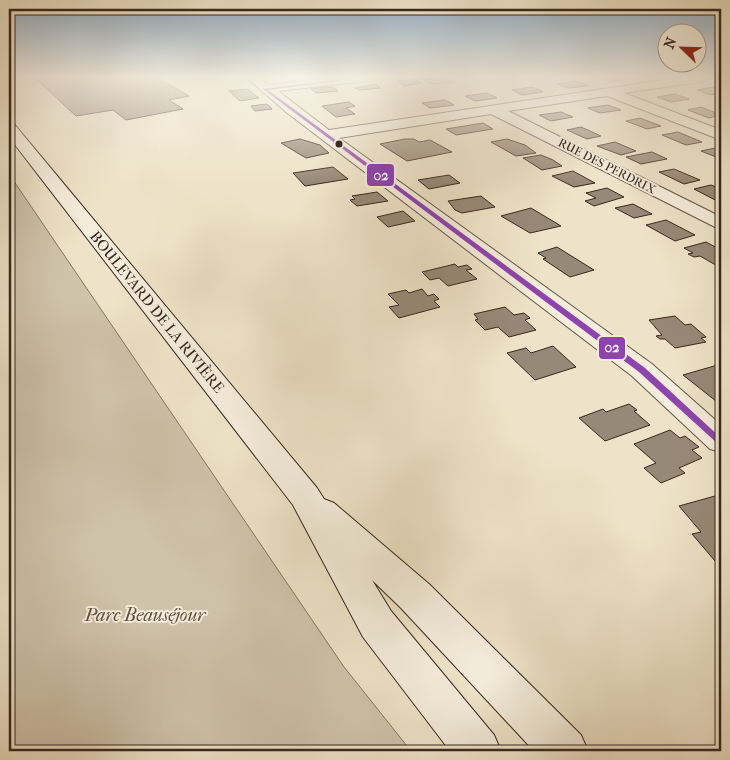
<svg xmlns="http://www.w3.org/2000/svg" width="730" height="760" font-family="'IM FELL French Canon',serif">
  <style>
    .green { fill: #cfc3ab; stroke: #847565 }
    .building { fill: #978977; stroke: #39271f }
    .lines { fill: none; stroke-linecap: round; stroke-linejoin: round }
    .street-casing { stroke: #665649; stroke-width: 2 }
    .secondary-casing { stroke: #39271f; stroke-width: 2 }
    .street { fill: #f4eddb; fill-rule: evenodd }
    .secondary { fill: #f4eddb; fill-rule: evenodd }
    .bus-1-casing { stroke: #f4eddb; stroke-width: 3 }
    .bus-1 { fill: #8e44ad; fill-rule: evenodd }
    .bus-dot { fill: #39271f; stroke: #f4eddb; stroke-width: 2 }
    .labels { text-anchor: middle; stroke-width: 4; stroke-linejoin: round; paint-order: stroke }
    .far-street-label { font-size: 12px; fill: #39271f; stroke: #f4eddb }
    .street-label { font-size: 15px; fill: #39271f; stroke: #f4eddb }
    .near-park-label { font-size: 18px; font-style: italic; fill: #5e4e42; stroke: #f4eddb }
    .line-badge { stroke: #f4eddb; stroke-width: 2 }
    .badge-label { font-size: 14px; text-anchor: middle; font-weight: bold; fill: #fff }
  </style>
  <rect width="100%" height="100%" fill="#eee3c8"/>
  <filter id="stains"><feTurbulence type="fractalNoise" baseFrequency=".004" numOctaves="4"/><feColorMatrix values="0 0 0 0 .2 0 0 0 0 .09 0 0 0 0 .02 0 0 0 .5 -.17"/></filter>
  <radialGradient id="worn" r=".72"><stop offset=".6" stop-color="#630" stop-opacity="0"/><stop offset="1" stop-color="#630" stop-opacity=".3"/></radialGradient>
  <polygon class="green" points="9,174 344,667 411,751 9,751"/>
  <g class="building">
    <polygon points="34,77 157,77 189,96 169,100 183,109 126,120 113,110 76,116"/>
    <polygon points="445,77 453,82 431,84 424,80"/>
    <polygon points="624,77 630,79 612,82 600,78"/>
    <polygon points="415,79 422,83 403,86 397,81"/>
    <polygon points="577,81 588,86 568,88 557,84"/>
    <polygon points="375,84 380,88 361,90 355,88"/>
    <polygon points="326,87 334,88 338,91 316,93 311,89"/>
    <polygon points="533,87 543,92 522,95 512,90"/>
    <polygon points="714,87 721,89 721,93 711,95 697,90"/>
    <polygon points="247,89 259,98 240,101 229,91"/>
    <polygon points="487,93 497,98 475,101 465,96"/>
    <polygon points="675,94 689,99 671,102 657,97"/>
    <polygon points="445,100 454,105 430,108 422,103"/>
    <polygon points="349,102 355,106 346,108 355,114 336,117 322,106"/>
    <polygon points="267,104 272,109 255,111 251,106"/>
    <polygon points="608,105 621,110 600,113 588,108"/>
    <polygon points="701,107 721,115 709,118 688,110"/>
    <polygon points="561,112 573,117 551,121 539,115"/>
    <polygon points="640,118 661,126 647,129 626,121"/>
    <polygon points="483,123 493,129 456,135 446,129"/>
    <polygon points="581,127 601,136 587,139 567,130"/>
    <polygon points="678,132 702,142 686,145 662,135"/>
    <polygon points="300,139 320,145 329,153 306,158 281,143"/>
    <polygon points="405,139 414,139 419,142 430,140 452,152 407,161 380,144"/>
    <polygon points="507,139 525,145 536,153 516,156 491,142"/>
    <polygon points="615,142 636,151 621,155 597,146"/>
    <polygon points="715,148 721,150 721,159 701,151"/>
    <polygon points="652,152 667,159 641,164 626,157"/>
    <polygon points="541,155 553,160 562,166 542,170 523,158"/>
    <polygon points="333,167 348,179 305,186 293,173"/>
    <polygon points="674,169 700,180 684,184 659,172"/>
    <polygon points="573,171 595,183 574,187 552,176"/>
    <polygon points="449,175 460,183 429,189 418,180"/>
    <polygon points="711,185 721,189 721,203 694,189"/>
    <polygon points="607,188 624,197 594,206 585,201 596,198 586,193"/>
    <polygon points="377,192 388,201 357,206 350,200 355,199 352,196"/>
    <polygon points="481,196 495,207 462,213 455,210 448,201"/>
    <polygon points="633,204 652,214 634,218 615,208"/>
    <polygon points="531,208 561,226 530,233 501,216"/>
    <polygon points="403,211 415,221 388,227 377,217"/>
    <polygon points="666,220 695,235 675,241 646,225"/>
    <polygon points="706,242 721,250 721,268 700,256 694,257 688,254 693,253 684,248"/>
    <polygon points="557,247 594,270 570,277 543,259 546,258 538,253"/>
    <polygon points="455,264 458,267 467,265 472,269 466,270 477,279 448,286 439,278 430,280 422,272"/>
    <polygon points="422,289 428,296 434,294 439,299 434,301 440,307 399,318 389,307 399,305 388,294 406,290 409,293"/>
    <polygon points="505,307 514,315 524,313 530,318 525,320 536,330 509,337 498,327 485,330 475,320 478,319 474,314"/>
    <polygon points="675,316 685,325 691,324 706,337 701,338 706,342 675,348 665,339 660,339 656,336 662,335 649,320"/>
    <polygon points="553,346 576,367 535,380 507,353 526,348 531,353"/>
    <polygon points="721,364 721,405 683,375"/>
    <polygon points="629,404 637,410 634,411 650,425 605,441 579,418 603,409 606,412"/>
    <polygon points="670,430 680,438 685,436 699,447 692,450 702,458 679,468 685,473 661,483 644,468 656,463 634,444"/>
    <polygon points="715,496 721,502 721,568 692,534 701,532 679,506"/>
  </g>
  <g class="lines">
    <g class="street-casing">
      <polygon id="street" points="246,77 259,77 269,85 337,77 373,77 367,81 278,91 329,130 683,77 712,77 706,81 624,93 721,130 721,140 607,96 508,111 721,217 721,230 491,114 339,138 652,364 721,425 721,452 710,449 632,376 286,112"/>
    </g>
    <g class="secondary-casing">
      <polygon id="secondary" points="9,123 14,124 317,488 324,499 334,503 429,584 581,735 588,751 534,751 401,608 372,580 391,611 494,735 501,751 450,751 363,637 293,505 9,137"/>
    </g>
    <use href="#street" class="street"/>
    <use href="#secondary" class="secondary"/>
    <g class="bus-1-casing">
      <polygon id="bus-1" points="360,77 369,77 268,90 645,368 721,438 721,445 718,444 639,372 263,89"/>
    </g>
    <use href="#bus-1" class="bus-1"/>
  </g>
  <linearGradient id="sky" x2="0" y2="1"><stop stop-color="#91adc4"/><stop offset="0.42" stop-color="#f7f2e6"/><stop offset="1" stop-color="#f7f2e6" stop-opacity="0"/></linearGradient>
  <rect width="730" height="183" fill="url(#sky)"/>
  <circle class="bus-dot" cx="339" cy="144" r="4.5"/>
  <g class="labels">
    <g class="far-street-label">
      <text transform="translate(607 166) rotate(27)" y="4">RUE DES PERDRIX</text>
    </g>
    <g class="street-label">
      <text transform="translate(157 312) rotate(51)" y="5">BOULEVARD DE LA RIVIÈRE</text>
    </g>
    <g class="near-park-label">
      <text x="145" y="621">Parc Beauséjour</text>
    </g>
  </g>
  <g class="line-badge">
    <rect x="366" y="163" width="29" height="24" rx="5" fill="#8e44ad"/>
    <rect x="598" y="336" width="28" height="24" rx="5" fill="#8e44ad"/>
  </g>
  <g class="badge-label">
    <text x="381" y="180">02</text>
    <text x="612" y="352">02</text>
  </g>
  <rect width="730" height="760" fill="none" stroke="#eee3c8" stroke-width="30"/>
  <rect x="10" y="10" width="710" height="740" fill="none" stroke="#39271f" stroke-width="2.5"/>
  <rect x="15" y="15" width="700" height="730" fill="none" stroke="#39271f"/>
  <g transform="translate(682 48) rotate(293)"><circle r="24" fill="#f4eddb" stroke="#a99e90"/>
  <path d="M0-4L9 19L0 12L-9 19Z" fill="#8f2418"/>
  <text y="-8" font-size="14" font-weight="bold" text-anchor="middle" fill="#39271f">N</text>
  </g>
  <rect width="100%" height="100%" filter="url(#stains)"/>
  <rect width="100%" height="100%" fill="url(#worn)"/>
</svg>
